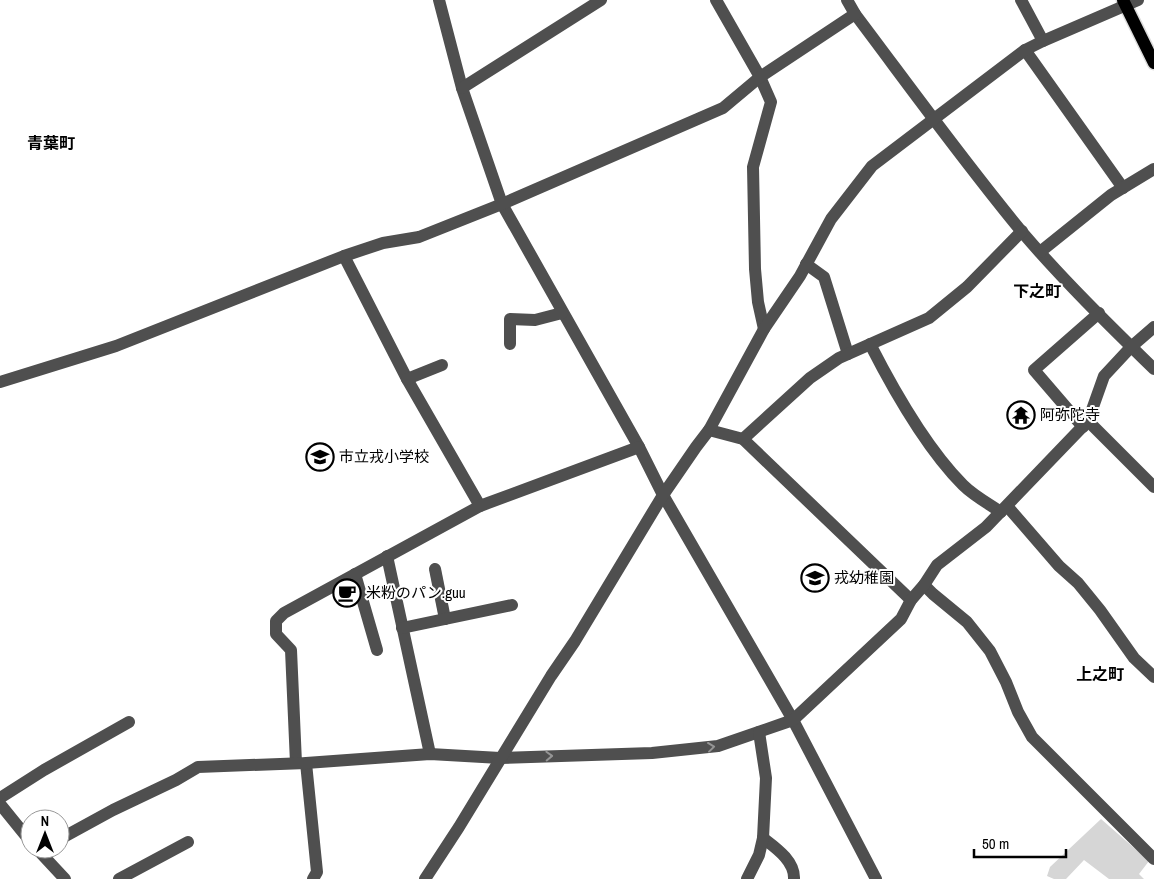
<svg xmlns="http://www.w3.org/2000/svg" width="1154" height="879" font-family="'Archivo Narrow','Noto Sans JP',sans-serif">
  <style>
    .green { fill: #d6d6d6 }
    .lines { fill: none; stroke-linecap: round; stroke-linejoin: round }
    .major-casing { stroke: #dbdbdb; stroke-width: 15 }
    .minor { stroke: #4f4f4f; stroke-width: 12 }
    .major { stroke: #000; stroke-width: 12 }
    .oneway { stroke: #959595 }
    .labels { text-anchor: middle; stroke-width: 4; stroke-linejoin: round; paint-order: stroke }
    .poi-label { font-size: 15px; fill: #000; stroke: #fff; text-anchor: start }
    .neighbourhood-label { font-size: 16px; font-weight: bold; fill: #000; stroke: #fff }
  </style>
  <rect width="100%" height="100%" fill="#fff"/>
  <polygon class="green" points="1101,819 1149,861 1139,874 1144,879 1109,879 1084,860 1066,879 1054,879 1047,876 1050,867"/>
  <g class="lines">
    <g class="major-casing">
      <polyline id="major" points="1123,0 1154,63"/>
    </g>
    <g class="minor">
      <polyline points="439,0 462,88 502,204 639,447 663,495 793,720 876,879"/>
      <polyline points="716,0 760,77 771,102 753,167 755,269 758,302 764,329"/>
      <path d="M847,0l8,14c55,73 109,148 167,218 41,48 87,93 132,137"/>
      <polyline points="1021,0 1043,41"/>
      <polyline points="1025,50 1123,188"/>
      <polyline points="462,88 601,0"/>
      <polyline points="1040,252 1111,195 1154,169"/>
      <polyline points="344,256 407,379 480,506"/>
      <polyline points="806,264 824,277 848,354"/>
      <polyline points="510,344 510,319 535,320 562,313"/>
      <path d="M870,344c24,47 56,104 93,141 11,11 26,19 38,27"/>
      <polyline points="407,379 442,365"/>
      <polyline points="0,382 116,346 344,256 383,243 419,237 502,204 723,108 760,77 855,14"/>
      <polyline points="1088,421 1154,487"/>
      <polyline points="1083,427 1034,370 1099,313"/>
      <polyline points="709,430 743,439 911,600"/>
      <polyline points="743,439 810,378 839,358 929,318 967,287 1022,231"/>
      <polyline points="1007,506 1059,566 1078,583 1100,610 1134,658 1154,677"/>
      <polyline points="387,556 430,754"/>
      <polyline points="435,569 445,619"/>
      <polyline points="355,574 377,650"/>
      <polyline points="924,585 933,594 967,622 990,651 1006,682 1018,712 1032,737 1154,859"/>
      <polyline points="402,628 512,605"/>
      <polyline points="296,763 291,650 276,634 276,621 284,613 480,506 639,447"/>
      <polyline points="306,763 317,872 313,879"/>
      <polyline points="0,798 44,770 129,722"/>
      <polyline points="0,804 30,841"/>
      <path d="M763,838c13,10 32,23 31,41"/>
      <polyline points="60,839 113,810 176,780 198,767 306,763 430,754 500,758 652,753 718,746 793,720 901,619 911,600 924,585 937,565 986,527 1088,421 1104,376 1131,347 1154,327"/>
      <polyline points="37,849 65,879"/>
      <polyline points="119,879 188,842"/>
      <polyline points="425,879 459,827 551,676 575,641 663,495 696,447 709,430 764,329 800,276 831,219 872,166 1025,50 1043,41 1138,0"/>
      <polyline points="747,879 759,855 763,838 766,778 759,732"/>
    </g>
    <use href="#major" class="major"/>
  </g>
  <defs><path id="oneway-chevron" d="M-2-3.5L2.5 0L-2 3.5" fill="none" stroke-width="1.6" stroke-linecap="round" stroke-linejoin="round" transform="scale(1.25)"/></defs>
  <g class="oneway">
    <use href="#oneway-chevron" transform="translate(711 747) rotate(-7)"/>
    <use href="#oneway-chevron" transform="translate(549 756) rotate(-2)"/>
  </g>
  <defs>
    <g id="temple-ring" transform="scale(1.4375)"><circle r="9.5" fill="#fff" stroke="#000" stroke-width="1.5"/><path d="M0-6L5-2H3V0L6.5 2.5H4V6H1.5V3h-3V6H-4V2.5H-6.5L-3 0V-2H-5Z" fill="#000"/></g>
    <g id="school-ring" transform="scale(1.4375)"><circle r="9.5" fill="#fff" stroke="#000" stroke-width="1.5"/><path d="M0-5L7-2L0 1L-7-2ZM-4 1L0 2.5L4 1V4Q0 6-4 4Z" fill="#000"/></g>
    <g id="cafe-ring" transform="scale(1.4375)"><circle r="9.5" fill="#fff" stroke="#000" stroke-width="1.5"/><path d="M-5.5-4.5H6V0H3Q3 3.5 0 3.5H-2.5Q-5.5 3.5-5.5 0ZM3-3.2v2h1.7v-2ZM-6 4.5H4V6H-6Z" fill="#000"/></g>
  </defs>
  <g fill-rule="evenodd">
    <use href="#temple-ring" x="1021" y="415"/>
    <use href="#school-ring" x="320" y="457"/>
    <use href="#school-ring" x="815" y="578"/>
    <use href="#cafe-ring" x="347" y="593"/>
  </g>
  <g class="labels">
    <g class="poi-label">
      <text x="1040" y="420">阿弥陀寺</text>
      <text x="339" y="462">市立戎小学校</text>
      <text x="834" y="583">戎幼稚園</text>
      <text x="366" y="598">米粉のパン.guu</text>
    </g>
    <g class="neighbourhood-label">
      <text x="51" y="149">青葉町</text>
      <text x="1037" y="297">下之町</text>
      <text x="1100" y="680">上之町</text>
    </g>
  </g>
  <g transform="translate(45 834)"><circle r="24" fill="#ffffff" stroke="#999999"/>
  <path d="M0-4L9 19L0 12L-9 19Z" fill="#000000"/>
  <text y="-8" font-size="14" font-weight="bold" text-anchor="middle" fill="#000000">N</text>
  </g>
  <path d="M974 849v8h92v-8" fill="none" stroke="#000000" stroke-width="2.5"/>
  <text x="982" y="849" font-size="15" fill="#000000" stroke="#ffffff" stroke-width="4" paint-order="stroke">50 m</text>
</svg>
